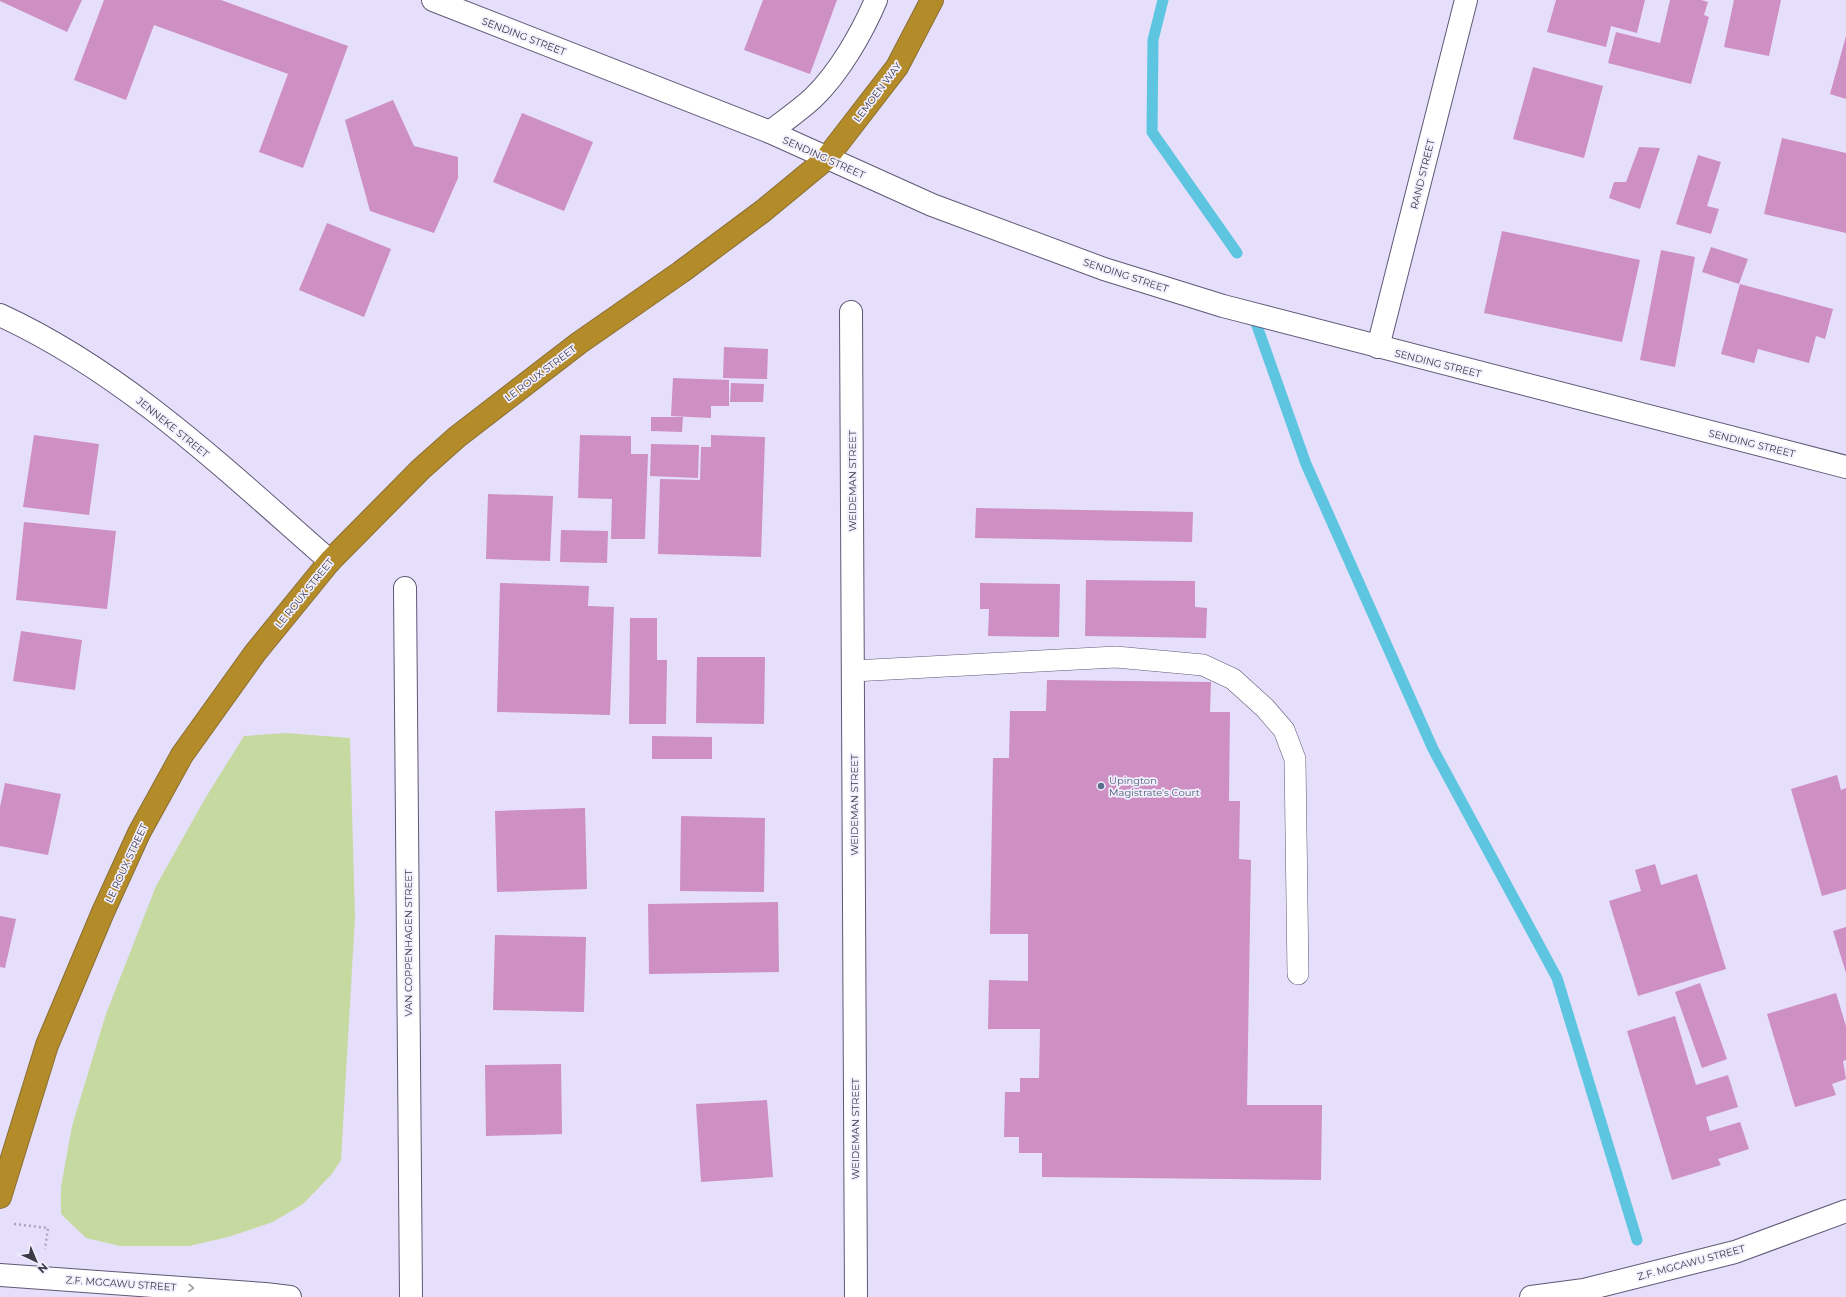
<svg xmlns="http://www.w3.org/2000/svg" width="1846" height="1297" font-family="Montserrat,sans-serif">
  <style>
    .green { fill: #c6d9a1 }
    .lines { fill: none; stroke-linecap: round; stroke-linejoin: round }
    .stream { stroke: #5ec5e1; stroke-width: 11 }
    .building { fill: #ce8fc3 }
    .lane-casing { stroke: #5f5876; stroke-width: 22 }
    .street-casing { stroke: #5f5876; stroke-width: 24 }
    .highway-casing { stroke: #8a6f34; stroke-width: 24 }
    .path { stroke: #aaa5bc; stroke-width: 2.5; stroke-dasharray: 2 3; stroke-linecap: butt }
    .lane { stroke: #fff; stroke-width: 21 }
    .street { stroke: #fff; stroke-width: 22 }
    .highway { stroke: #b48b29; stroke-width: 22 }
    .oneway { stroke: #9e9ca4 }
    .service-dot { fill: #5c6f8a; stroke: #f1eefd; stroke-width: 1.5 }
    .labels { text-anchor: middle; stroke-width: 3.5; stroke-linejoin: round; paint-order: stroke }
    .street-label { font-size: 10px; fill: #3d3a48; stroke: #f1eefd }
    .service-label { font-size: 10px; fill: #4e5e75; stroke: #f1eefd; text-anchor: start }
  </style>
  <rect width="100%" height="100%" fill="#e5dffb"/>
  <polygon class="green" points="286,733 350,738 355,917 341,1160 331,1175 303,1204 273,1222 228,1237 189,1246 120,1246 86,1238 61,1214 61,1187 72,1126 106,1014 156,886 206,797 244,736"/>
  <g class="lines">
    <g class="stream">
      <polyline points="1163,0 1153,40 1152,132 1237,253"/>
      <polyline points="1256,323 1306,464 1433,749 1557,978 1637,1240"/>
    </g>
  </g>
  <g class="building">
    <polygon points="0,0 82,0 67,32 0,1"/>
    <polygon points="104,0 221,0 348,46 303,168 259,152 288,74 154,25 126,100 74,80"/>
    <polygon points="763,0 837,0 810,74 744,50"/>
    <polygon points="1556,0 1645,0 1637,33 1611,26 1606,47 1547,32"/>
    <polygon points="1670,0 1701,0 1708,2 1704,15 1709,17 1691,84 1608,63 1616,32 1660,43"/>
    <polygon points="1734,0 1781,0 1769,56 1724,47"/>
    <polygon points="1846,36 1846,99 1830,94"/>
    <polygon points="1533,67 1603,86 1584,158 1513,139"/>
    <polygon points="393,100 414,146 458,157 458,178 434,233 370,211 345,120"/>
    <polygon points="522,113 593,142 564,211 493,182"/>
    <polygon points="1782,138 1846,153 1846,233 1764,214"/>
    <polygon points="1639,147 1660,148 1640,209 1609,198 1614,182 1626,182"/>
    <polygon points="1698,155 1721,162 1707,206 1719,209 1711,234 1676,224"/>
    <polygon points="327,223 391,249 364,317 299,290"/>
    <polygon points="1502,231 1640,260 1622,342 1484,313"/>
    <polygon points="1711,247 1748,259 1739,284 1702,272"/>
    <polygon points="1661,250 1695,257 1675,367 1640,360"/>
    <polygon points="1740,284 1833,309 1825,339 1816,336 1809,363 1758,349 1754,363 1721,354"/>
    <polygon points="724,347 768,349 767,379 723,378"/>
    <polygon points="673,378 729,380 729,406 711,406 711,418 671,416"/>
    <polygon points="731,383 764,384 763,402 730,402"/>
    <polygon points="651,417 683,417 682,432 651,431"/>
    <polygon points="34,435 99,444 89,515 23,507"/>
    <polygon points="580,435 631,436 631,454 648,454 645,539 611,539 612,499 578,498"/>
    <polygon points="711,435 765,437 761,557 658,554 660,479 700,480 701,447 711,447"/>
    <polygon points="651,444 699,445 698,478 650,476"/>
    <polygon points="488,494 553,496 550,561 486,559"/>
    <polygon points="976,508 1193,512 1192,542 975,538"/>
    <polygon points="24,522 116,531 107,609 16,600"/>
    <polygon points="561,530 608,531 607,563 560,562"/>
    <polygon points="1086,580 1195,581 1195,607 1207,608 1206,638 1085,636"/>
    <polygon points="500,583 589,586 588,606 614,607 610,715 497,712"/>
    <polygon points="980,583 1060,584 1059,637 988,636 989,609 980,609"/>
    <polygon points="630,618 657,618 657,660 667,660 666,724 629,724"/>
    <polygon points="21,631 82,640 75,690 13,681"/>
    <polygon points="697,657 765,657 764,724 696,723"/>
    <polygon points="1047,680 1211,682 1210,712 1230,712 1229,801 1240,801 1239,859 1251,860 1247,1105 1322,1105 1321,1180 1042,1177 1042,1153 1019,1153 1019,1137 1004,1137 1005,1092 1020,1092 1020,1078 1039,1078 1040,1029 988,1029 989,980 1028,981 1028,934 990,934 993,758 1009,758 1010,711 1046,711"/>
    <polygon points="652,736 712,737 712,759 652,759"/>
    <polygon points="1837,775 1841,790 1846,788 1846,889 1822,896 1791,789"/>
    <polygon points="5,783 61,794 48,855 0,846 0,807"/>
    <polygon points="585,808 587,889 497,892 495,811"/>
    <polygon points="681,816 765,818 764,892 680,891"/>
    <polygon points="1655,864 1661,885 1697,874 1726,969 1638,996 1609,901 1641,891 1635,870"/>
    <polygon points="778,902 779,972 649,974 648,904"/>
    <polygon points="0,916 16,919 5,968 0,967"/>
    <polygon points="1846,927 1846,973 1833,931"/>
    <polygon points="495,935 586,937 584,1012 493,1010"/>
    <polygon points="1700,983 1727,1059 1702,1068 1675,992"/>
    <polygon points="1836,993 1846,1026 1846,1060 1843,1061 1846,1079 1832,1084 1836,1095 1795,1107 1767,1014"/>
    <polygon points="1675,1016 1696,1085 1728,1075 1738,1107 1706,1117 1710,1131 1740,1122 1749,1149 1718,1159 1721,1165 1672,1180 1627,1031"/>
    <polygon points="561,1064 562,1134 486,1136 485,1065"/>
    <polygon points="767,1100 773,1177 701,1182 696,1104"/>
  </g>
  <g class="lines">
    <g class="lane-casing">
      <polyline id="lane" points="853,671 1116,657 1203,665 1233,679 1265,708 1284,730 1295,759 1298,974"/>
    </g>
    <g class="street-casing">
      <g id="street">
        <polyline points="433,0 770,132 932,205 1104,269 1223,306 1846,467"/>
        <path d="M770,132c14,-11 30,-22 43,-34 26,-25 49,-65 63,-98"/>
        <polyline points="851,312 856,1297"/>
        <path d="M0,315c126,58 227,156 330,246"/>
        <polyline points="1378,347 1466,0"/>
        <polyline points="405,588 411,1297"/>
        <polyline points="0,1275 265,1294 290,1297"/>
        <polyline points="1531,1297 1584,1290 1735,1252 1846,1211"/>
      </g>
    </g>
    <g class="highway-casing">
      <polyline id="highway" points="0,1197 47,1045 103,912 139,833 182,755 255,653 330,561 421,469 457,437 579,343 681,272 763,211 826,159 897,67 932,0"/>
    </g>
    <polyline class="path" points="14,1224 48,1228 45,1249"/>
    <use href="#lane" class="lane"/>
    <use href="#street" class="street"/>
    <use href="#highway" class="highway"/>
  </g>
  <defs><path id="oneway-chevron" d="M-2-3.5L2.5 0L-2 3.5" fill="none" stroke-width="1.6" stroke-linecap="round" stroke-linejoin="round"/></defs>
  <use class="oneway" href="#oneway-chevron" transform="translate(191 1288) rotate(4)"/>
  <circle class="service-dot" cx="1101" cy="786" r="4"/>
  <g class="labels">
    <g class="street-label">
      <text transform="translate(524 36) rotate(21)" y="4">SENDING STREET</text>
      <text transform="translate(877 92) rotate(-53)" y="4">LEMOEN WAY</text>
      <text transform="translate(824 157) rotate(24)" y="4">SENDING STREET</text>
      <text transform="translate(1422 174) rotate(-76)" y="4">RAND STREET</text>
      <text transform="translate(1126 275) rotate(18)" y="4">SENDING STREET</text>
      <text transform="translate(1438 363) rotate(14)" y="4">SENDING STREET</text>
      <text transform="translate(540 373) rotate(-37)" y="4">LE ROUX STREET</text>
      <text transform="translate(173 427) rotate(39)" y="4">JENNEKE STREET</text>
      <text transform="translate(1752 443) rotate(14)" y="4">SENDING STREET</text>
      <text transform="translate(852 481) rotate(-90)" y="4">WEIDEMAN STREET</text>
      <text transform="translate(304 593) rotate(-51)" y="4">LE ROUX STREET</text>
      <text transform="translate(854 805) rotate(-90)" y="4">WEIDEMAN STREET</text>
      <text transform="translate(126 863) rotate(-65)" y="4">LE ROUX STREET</text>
      <text transform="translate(408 943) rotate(-90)" y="4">VAN COPPENHAGEN STREET</text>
      <text transform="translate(855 1129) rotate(-90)" y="4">WEIDEMAN STREET</text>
      <text transform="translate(1691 1262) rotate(-15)" y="4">Z.F. MGCAWU STREET</text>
      <text transform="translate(121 1283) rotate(4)" y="4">Z.F. MGCAWU STREET</text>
    </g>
    <g class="service-label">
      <text x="1109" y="784">Upington<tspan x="1109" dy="12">Magistrate's Court</tspan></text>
    </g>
  </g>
  <g transform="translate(36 1261) rotate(136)" stroke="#f1eefd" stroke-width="3" paint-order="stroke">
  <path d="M0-3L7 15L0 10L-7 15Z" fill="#3d3a48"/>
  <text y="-6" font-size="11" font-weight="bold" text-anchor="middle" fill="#3d3a48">N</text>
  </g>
</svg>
